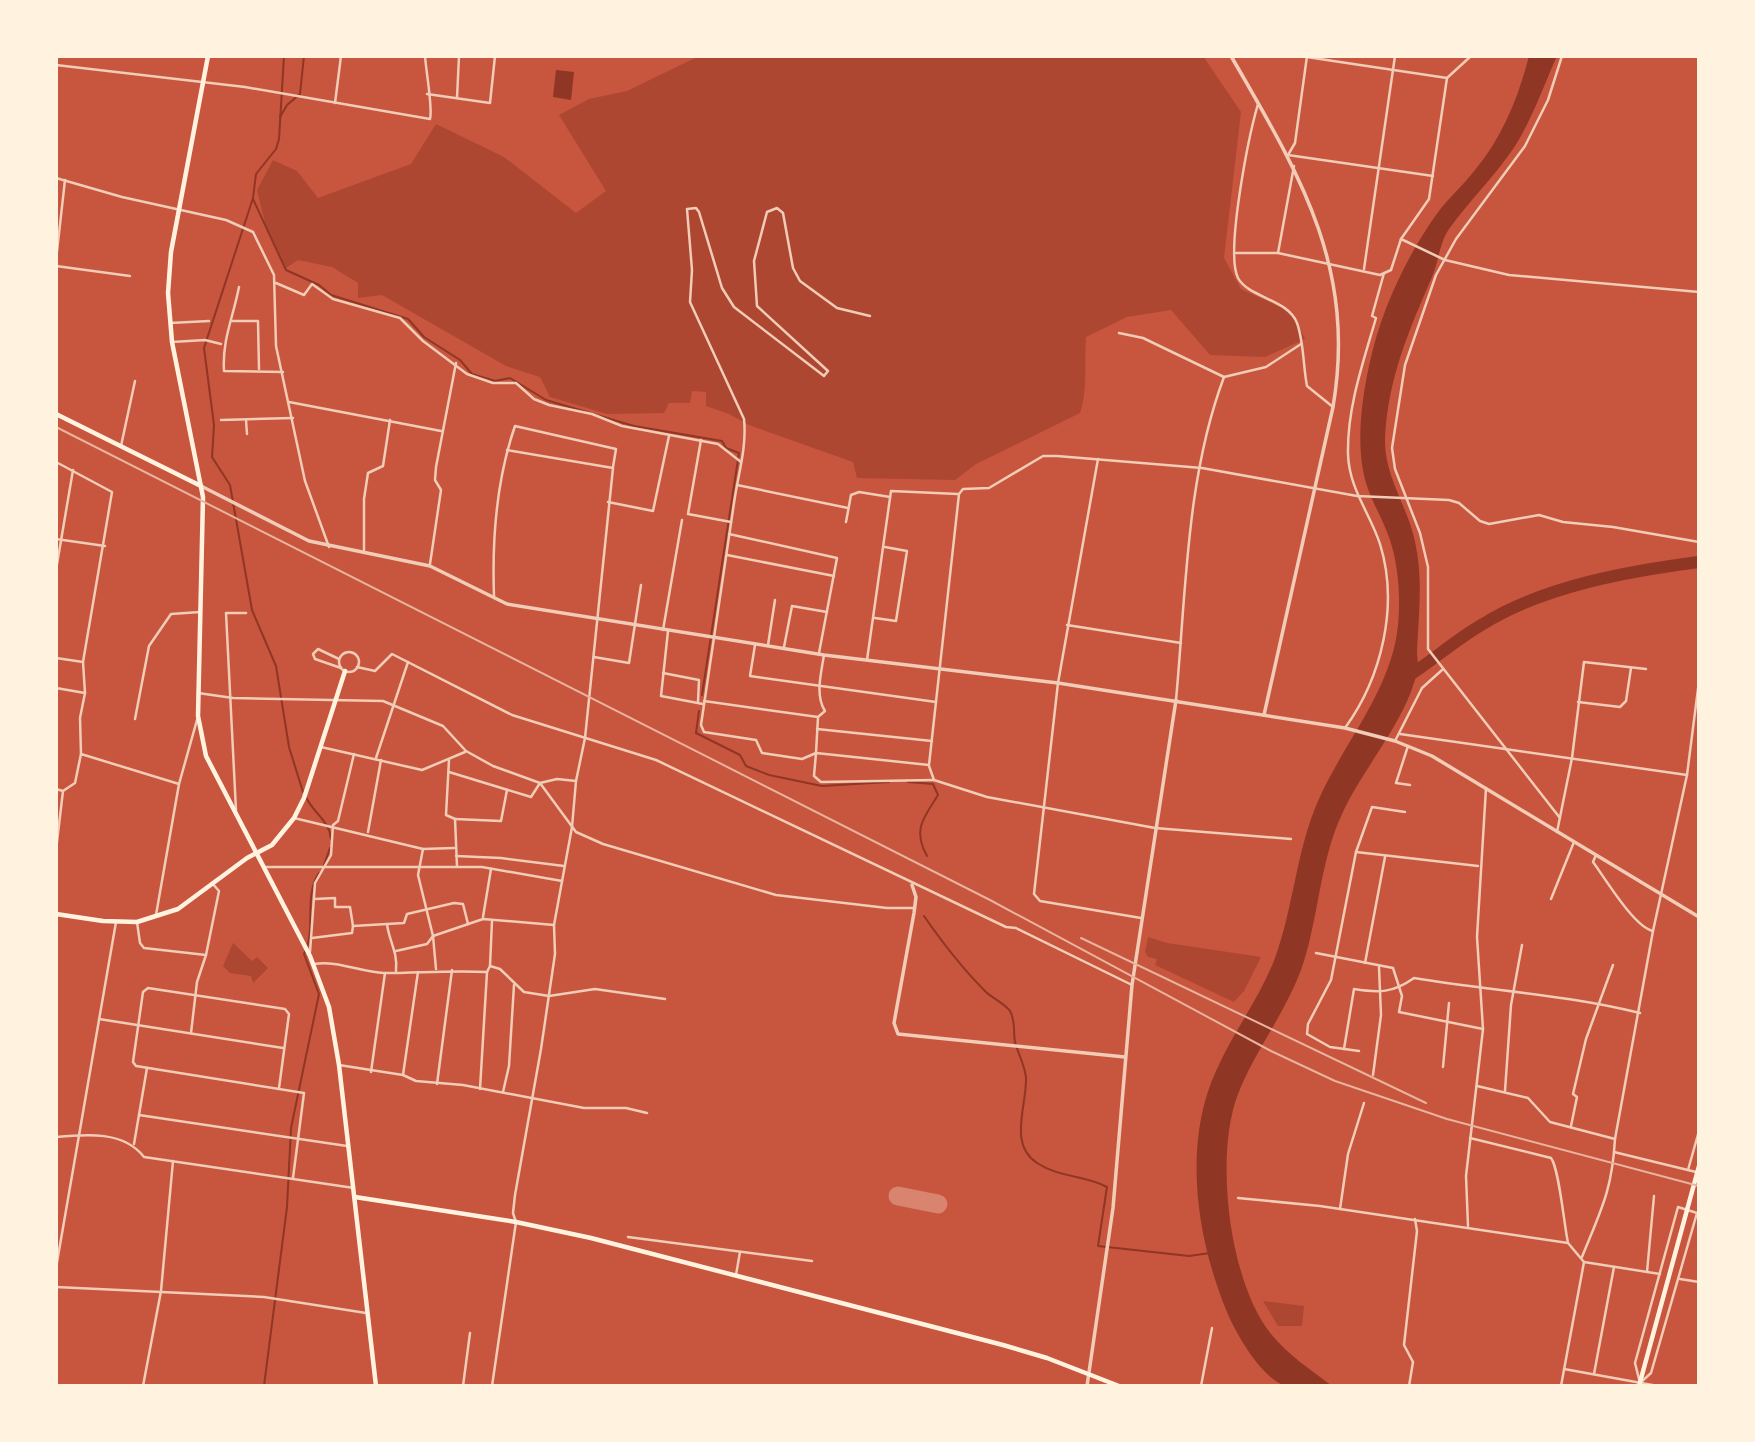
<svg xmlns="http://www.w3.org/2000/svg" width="1755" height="1442" font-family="Barlow,sans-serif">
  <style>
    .green { fill: #ae4732 }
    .water { fill: #8f3625 }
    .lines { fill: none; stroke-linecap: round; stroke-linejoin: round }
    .stream { stroke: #8f3625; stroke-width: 2 }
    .river { stroke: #8f3625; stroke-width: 12 }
    .taxiway { stroke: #d8846e; stroke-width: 19 }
    .minor { stroke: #f1ccb7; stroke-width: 2.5 }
    .tertiary { stroke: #f1ccb7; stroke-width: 3.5 }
    .secondary { stroke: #fff3e0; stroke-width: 4.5 }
    .primary { stroke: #fff3e0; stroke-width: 4.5 }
    .rail { stroke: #e9b49f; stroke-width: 2 }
  </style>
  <rect width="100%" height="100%" fill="#c8553d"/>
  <g class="green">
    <path d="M699,56l126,2 378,-2 38,56 -17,146 17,31 52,24 12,26 -40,18 -55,-2 -39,-45 -44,7 -41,20c-2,26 2,52 -6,76l-104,51 -21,16 -98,-2 -4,-16 -104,-37 -20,-11 -23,-8v-14l-14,-1 -2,12h-21l-5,10 -57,1 -57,-17 -10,-20 -34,-11 -124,-71 -24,3v-15l-26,-16 -34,-7 -12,8 -19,-37 -10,-41 16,-30 24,11 21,27 93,-34 25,-40 68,33 72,56 30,-22 -47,-76 30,-16 38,-8z"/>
    <polygon points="1148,937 1167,943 1261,957 1244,991 1234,1002 1155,965 1157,959 1148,957 1145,952"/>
    <polygon points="233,943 252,961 257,957 268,968 253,983 251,976 230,973 223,966"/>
    <polygon points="1263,1301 1304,1306 1302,1326 1278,1326"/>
  </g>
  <g class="water">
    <path d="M1529,56h28c-14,31 -25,64 -44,93 -19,28 -44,52 -64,80 -10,15 -10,32 -17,48 -23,53 -44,101 -47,161 -1,31 14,55 24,83 16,45 10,85 8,130 0,8 2,13 0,21 -11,49 -54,96 -75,142 -23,49 -23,105 -41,156 -16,43 -46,81 -63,124 -24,62 -9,188 33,240 17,21 40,36 61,52 -14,0 -31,3 -45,0 -24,-5 -51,-52 -60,-74 -30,-72 -45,-167 -11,-241 17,-39 44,-73 59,-113 19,-52 21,-108 44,-159 23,-52 63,-98 76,-155 7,-31 5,-74 -5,-104 -8,-24 -23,-45 -27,-70 -6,-33 -1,-71 6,-104 11,-53 36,-107 67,-151 11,-16 27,-29 39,-45 28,-34 43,-72 54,-114z"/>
    <polygon points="556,70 574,72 571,100 553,97"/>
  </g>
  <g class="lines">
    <g class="stream">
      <polyline points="284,56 279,139 276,149 256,174 253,198 204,348 214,425 212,457 230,485 252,610 276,666 289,747 303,792"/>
      <polyline points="280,117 287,105 300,94 304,56"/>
      <polyline points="253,199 286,270 319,285 331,295 408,319 424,337 460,360 472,374 495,381 510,378 546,400 634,426 722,441 726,448 739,453 702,695"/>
      <polyline points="699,711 696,733 740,755 746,766 769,775 822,786 889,782"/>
      <path d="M908,782l25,2 5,11c-14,23 -26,34 -11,61"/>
      <path d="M306,797c7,16 24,24 25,42"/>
      <polyline points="324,865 330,848"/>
      <path d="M924,916c18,26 39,53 61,75 7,7 19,12 25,20 6,11 3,21 5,31 3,12 10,23 11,36 1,28 -18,66 11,85 23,15 48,12 70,24l-9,59 91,10 21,-3"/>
      <path d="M264,1386l23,-179 4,-79 28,-134 -15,-40c13,-24 -1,-58 15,-81"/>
    </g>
    <path class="river" d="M1404,679c27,-17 51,-39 79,-55 61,-38 146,-53 216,-62"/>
    <polyline class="taxiway" points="898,1196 938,1204"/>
    <g class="minor">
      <polyline points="1300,56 1447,78"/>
      <polyline points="1307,56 1295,143 1288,155 1433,176"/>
      <path d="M56,65l189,22 185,32c3,-10 -4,-48 -5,-63"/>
      <polyline points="427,94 490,103 495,56"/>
      <polyline points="457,98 459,56"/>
      <polyline points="335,103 341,56"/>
      <path d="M1258,104c-9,31 -33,148 -20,174 11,20 50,21 59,45 7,19 6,43 10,63l26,21"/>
      <polyline points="56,178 122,197 226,220 253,232 274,275 276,346 305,481 329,547"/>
      <polyline points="1401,239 1445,260 1509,275 1699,292"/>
      <polyline points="1236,253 1278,253 1380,275 1391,270 1401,239 1429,199 1447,78 1471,56"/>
      <polyline points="1278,253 1294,166"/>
      <polyline points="56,260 65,180"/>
      <polyline points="56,266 130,276"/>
      <polyline points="1364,269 1395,56"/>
      <polyline points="276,283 304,295 312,284 333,299 400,318 423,341 467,374 493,383 516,383 534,399 549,405 592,414 622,426 718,444 741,462"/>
      <path d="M239,287c-6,31 -17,53 -15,84l59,1"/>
      <path d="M870,316l-33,-8 -37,-27 -7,-13 -10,-55 -6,-5 -10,4 -13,49 3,45 71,65 -4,5 -90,-69 -12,-19 -23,-76 -3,-4 -9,1 5,61 -2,32 54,117c3,29 -6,55 -10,84 -11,74 -22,148 -33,222l3,7 52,8 6,13 40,6 14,-6 -2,23 7,6 113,-2"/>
      <polyline points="232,321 258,321 259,369"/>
      <polyline points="170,323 209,321"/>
      <polyline points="1119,333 1143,338 1224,377 1266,367 1301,344"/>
      <polyline points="172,342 205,340 221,344"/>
      <polyline points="289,402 441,431"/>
      <polyline points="221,420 293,418"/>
      <polyline points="246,420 247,434"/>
      <polyline points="701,440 688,514 731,522"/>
      <polyline points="121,446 135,381"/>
      <polyline points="1098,459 1058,683 1034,894 1040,901 1141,918"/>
      <polyline points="56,462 112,492 83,662 85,693"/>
      <polyline points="737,485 848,508"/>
      <polyline points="608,502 653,511 669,436"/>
      <polyline points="846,522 851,495 859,492 890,497"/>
      <polyline points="729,534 837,558 819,653"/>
      <polyline points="56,539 105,546"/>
      <polyline points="364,553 364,499 368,473 383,466 390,420"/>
      <polyline points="727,555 834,576"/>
      <polyline points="430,564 441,490 435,480 436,467 456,363"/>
      <polyline points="56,570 73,470"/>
      <path d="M494,596c-2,-55 3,-118 21,-170l101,23 -3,18"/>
      <polyline points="875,618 896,621 907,551 885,547"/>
      <polyline points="1067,625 1181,643"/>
      <polyline points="663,630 682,520"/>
      <polyline points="668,631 661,696 703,704"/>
      <polyline points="755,645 750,676 936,702"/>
      <polyline points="768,645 775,600"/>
      <polyline points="784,647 792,606 827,612"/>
      <circle cx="349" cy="662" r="10"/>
      <polyline points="594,657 629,663 641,585"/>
      <polyline points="56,658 83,662"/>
      <polyline points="339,659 318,649 313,654 315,659 341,668"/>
      <polyline points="867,660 891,491 958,494"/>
      <polyline points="357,667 375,671 392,654 512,715 656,760 1006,927 1016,928 1132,985"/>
      <polyline points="663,673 699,680 698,702"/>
      <polyline points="56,688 85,693 80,718 81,754"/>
      <polyline points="198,693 233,698 383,701 443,726 466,751 493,766 540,783 557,779 576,781"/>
      <path d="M1176,700c10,-107 10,-222 48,-323"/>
      <polyline points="704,701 818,717 816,753 929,765 959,494 963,489 989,488 1043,456 1057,456 1202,468 1357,496 1449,500 1459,503 1480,521 1489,524 1539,515 1563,522 1613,527 1699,542"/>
      <polyline points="1578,702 1620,707 1626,701 1631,668"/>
      <path d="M818,717l7,-6c-10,-16 -4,-37 -1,-56"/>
      <polyline points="135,719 149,646 171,614 200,612"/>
      <path d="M1345,728c37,-51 54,-123 35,-184 -10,-31 -31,-55 -32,-90 -1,-46 15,-91 28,-136l-4,-2 12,-43"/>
      <polyline points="817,729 932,741"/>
      <polyline points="1400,734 1687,775"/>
      <polyline points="1395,741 1422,688 1442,670"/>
      <polyline points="1408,746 1396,783 1410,785"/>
      <polyline points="321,747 422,770 465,752"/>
      <polyline points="376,758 408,662"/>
      <polyline points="449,760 446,815 455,819 457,866"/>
      <polyline points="929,766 934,780 987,797 1155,828 1291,839"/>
      <polyline points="449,772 531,797 540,783 576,832 603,844 776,895 887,908 915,908"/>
      <polyline points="56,789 63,791 75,783 81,754 179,784"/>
      <polyline points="236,810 226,613 246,613"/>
      <polyline points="294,818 423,849 454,848"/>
      <polyline points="1560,818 1428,649 1428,567 1420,533 1395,469 1392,448 1405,365 1436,275 1456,239 1525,146 1548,100 1562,56"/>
      <polyline points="455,819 501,821 507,790"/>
      <polyline points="368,832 381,760"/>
      <polyline points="1557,832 1572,758 1584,662 1646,669"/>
      <polyline points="423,849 418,875 433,936 436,969"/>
      <polyline points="56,850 63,791"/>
      <polyline points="1356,852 1478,866"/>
      <path d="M1596,855l-3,7c12,16 41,65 60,69"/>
      <polyline points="456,856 501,858 564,866"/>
      <polyline points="266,867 482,867 562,881"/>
      <polyline points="315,899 335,898 335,907 350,907 353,926"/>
      <polyline points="1551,899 1574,842"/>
      <polyline points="156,915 179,784 197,720"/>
      <polyline points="483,917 491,869"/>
      <polyline points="137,922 140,943 144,948 206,955 197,982 191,1033"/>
      <path d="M387,924c2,17 11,28 9,47"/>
      <polyline points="312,938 352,933 353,926 404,923 407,914 454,903 463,904 468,924"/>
      <polyline points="396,951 427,944 433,936 483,919 554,925"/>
      <polyline points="310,952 315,883 331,855 333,825 338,821 354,754"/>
      <polyline points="1316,953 1393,968 1402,996 1399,1012 1483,1029"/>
      <polyline points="206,955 219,891 212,883"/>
      <polyline points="1365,963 1385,857"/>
      <path d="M314,964c23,-4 46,8 70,9 34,0 68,-3 103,-1l3,-6 10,3 24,23 25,4 46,-7 70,10"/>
      <polyline points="490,966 492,921"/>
      <polyline points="99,1019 283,1048"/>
      <path d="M1344,1049l10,-60c25,4 39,4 60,-11 76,13 150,16 226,35"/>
      <polyline points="1359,1051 1330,1047 1307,1034 1308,1024 1331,980 1356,852 1372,807 1405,812"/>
      <polyline points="339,1065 403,1075 416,1081 463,1085 584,1108 626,1108 647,1113"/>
      <polyline points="1443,1067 1449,1003"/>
      <polyline points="371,1072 385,973"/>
      <polyline points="403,1075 418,972"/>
      <polyline points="1373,1075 1381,1015 1379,967"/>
      <polyline points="437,1084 452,970"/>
      <polyline points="1477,1086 1528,1098 1550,1122 1615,1139"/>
      <polyline points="279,1088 289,1014 285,1009 148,988 143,992 133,1062 136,1066 304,1093 293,1178"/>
      <polyline points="480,1089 487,972"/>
      <polyline points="1505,1091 1511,1005 1522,945"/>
      <polyline points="503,1092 509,1066 514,985"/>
      <polyline points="139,1115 347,1146"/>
      <polyline points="1571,1126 1577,1097 1573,1094 1586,1039 1613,965"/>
      <path d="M56,1137c31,-3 68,-6 88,20l210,31"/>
      <path d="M1470,1138l81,20c8,10 13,66 17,85"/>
      <polyline points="134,1144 147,1068"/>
      <polyline points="1614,1152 1696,1172"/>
      <polyline points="1688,1170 1699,1131"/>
      <polyline points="1238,1198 1320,1206 1568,1243 1584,1262 1660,1274"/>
      <polygon points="1678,1207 1697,1213 1651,1373 1640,1383 1635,1363"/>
      <polyline points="1340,1209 1348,1154 1364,1103"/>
      <polyline points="1468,1226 1466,1176 1483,1029 1477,937 1486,788"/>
      <polyline points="628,1237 812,1261"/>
      <path d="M1582,1257c19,-47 30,-66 33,-118l38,-208 34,-156 12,-94"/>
      <polyline points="56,1268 116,922"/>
      <polyline points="1647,1272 1654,1196"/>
      <polyline points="736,1275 740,1252"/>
      <polyline points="1680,1279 1699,1282"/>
      <polyline points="56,1287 264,1297 366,1313"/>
      <polyline points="1564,1369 1658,1386"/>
      <polyline points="1594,1374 1614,1267"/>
      <polyline points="143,1386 161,1291 173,1161"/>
      <polyline points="463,1386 470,1333"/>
      <polyline points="492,1386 516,1222 513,1213 515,1195 541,1049 555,954 554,925 572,827 576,781 585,738 613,468 507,450"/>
      <polyline points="1201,1386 1212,1328"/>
      <polyline points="1409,1386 1413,1362 1404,1345 1417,1231 1415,1219"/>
      <polyline points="1561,1386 1584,1262"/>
    </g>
    <g class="tertiary">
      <path d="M1231,56c67,116 126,210 102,351l-69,308"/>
      <polyline points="201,486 309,541 430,566 507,604 824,655 1058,683 1345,728 1395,741 1432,756 1699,917"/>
      <polyline points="912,885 916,897 914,913 894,1023 898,1034 1125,1057"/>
      <polyline points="1087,1386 1113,1208 1132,985 1176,700"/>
    </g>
    <g class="secondary">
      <polyline points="56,414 201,486"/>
      <polyline points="56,914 103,921 137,922 178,909 247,858 272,845 294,818 304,798 345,671"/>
      <polyline points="355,1197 516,1222 591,1238 1003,1345 1047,1358 1119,1386"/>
      <polyline points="1639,1386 1699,1166"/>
    </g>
    <polyline class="primary" points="208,56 171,252 168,293 172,342 203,497 198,716 206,756 310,956 329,1007 339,1065 376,1386"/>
    <g class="rail">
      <polyline points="56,427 990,900 1271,1051 1335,1081 1447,1119 1699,1186"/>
      <polyline points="1081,938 1426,1103"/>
    </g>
  </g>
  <rect width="1755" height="1442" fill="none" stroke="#fff3e0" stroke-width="116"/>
</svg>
